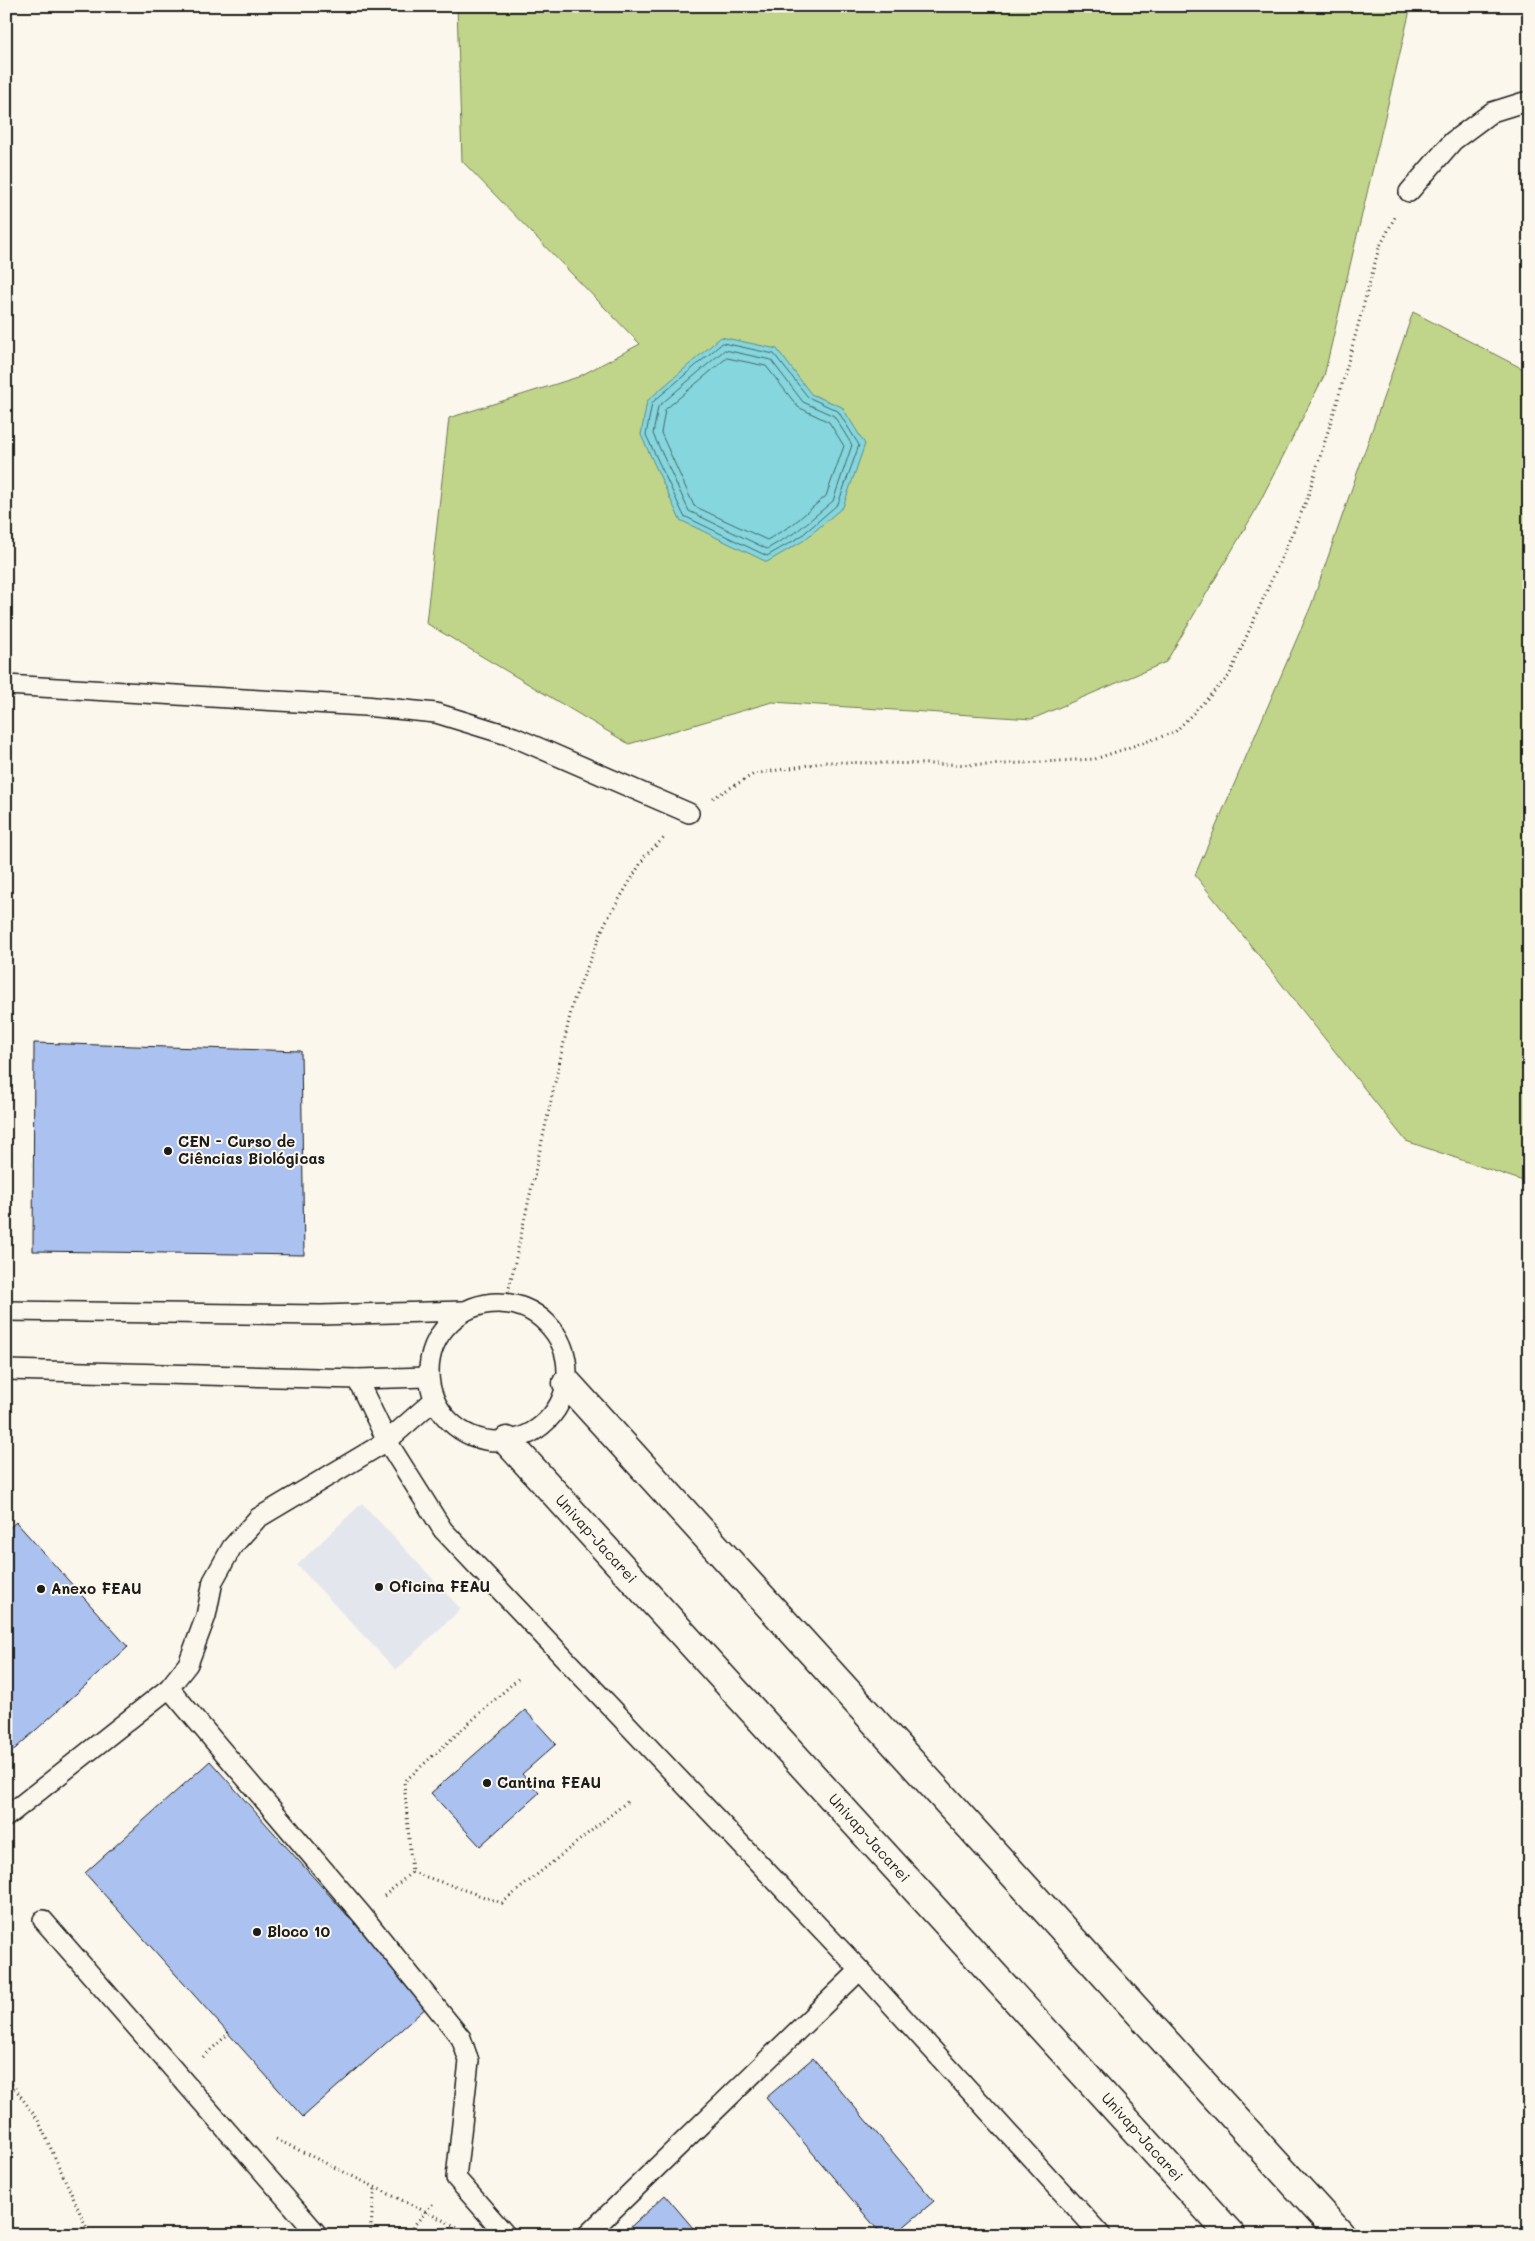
<svg xmlns="http://www.w3.org/2000/svg" width="1535" height="2241" font-family="Mali,sans-serif">
  <style>
    .built { fill: #e3e7ed }
    .green { fill: #c0d58a; stroke: #6e7853 }
    .water { fill: #85d6dd; stroke: #5b8c90 }
    .lines { fill: none; stroke-linecap: round; stroke-linejoin: round }
    .shore { stroke: #466669; stroke-width: 1 }
    .building { fill: #abc1ef; stroke: #1c1c1c }
    .service-casing { stroke: #1c1c1c; stroke-width: 22 }
    .minor-casing { stroke: #1c1c1c; stroke-width: 31 }
    .path { stroke: #1c1c1c; stroke-width: 3; stroke-dasharray: 1 4; stroke-linecap: butt }
    .service { stroke: #fbf7ec; stroke-width: 19 }
    .minor { stroke: #fbf7ec; stroke-width: 28 }
    .poi-dot { fill: #1c1c1c; stroke: #fbf7ec; stroke-width: 2 }
    .labels { text-anchor: middle; stroke-width: 4; stroke-linejoin: round; paint-order: stroke }
    .poi-label { font-size: 15px; font-weight: bold; fill: #1c1c1c; stroke: #fbf7ec; text-anchor: start }
    .street-label { font-size: 15px; fill: #1c1c1c; stroke: #fbf7ec }
  </style>
  <rect width="100%" height="100%" fill="#fbf7ec"/>
  <filter id="ink" filterUnits="userSpaceOnUse"><feTurbulence type="fractalNoise" baseFrequency=".02" numOctaves="2"/><feDisplacementMap in="SourceGraphic" scale="10" xChannelSelector="R" yChannelSelector="G"/><feConvolveMatrix kernelMatrix="1 2 1 2 8 2 1 2 1" color-interpolation-filters="sRGB"/></filter>
  <g filter="url(#ink)">
    <polygon class="built" points="362,1503 461,1609 396,1670 297,1565"/>
    <g class="green">
      <polygon points="457,6 1411,6 1324,376 1254,513 1166,662 1032,719 772,702 629,744 426,623 449,418 578,377 640,344 462,161"/>
      <polygon points="1413,312 1529,372 1529,1183 1406,1141 1195,875 1311,606"/>
    </g>
    <polygon class="water" points="721,337 777,349 811,394 842,407 865,444 843,507 803,541 767,562 680,520 641,435 647,401"/>
    <g class="lines">
      <g class="shore">
        <polygon points="723,343 774,354 808,397 838,411 859,445 838,504 800,537 767,556 684,516 646,435 652,403"/>
        <polygon points="725,350 771,360 803,402 834,416 852,445 833,501 796,532 767,549 689,511 653,434 658,407"/>
        <polygon points="727,358 766,366 798,407 829,422 844,446 826,496 792,525 767,540 694,506 661,433 665,410"/>
      </g>
    </g>
    <g class="building">
      <polygon points="34,1043 301,1051 304,1255 33,1251"/>
      <polygon points="16,1522 128,1647 6,1757 6,1531"/>
      <polygon points="525,1710 556,1744 522,1774 539,1793 480,1846 431,1793"/>
      <polygon points="210,1761 428,2006 303,2117 85,1873"/>
      <polygon points="813,2058 934,2201 894,2235 882,2235 766,2098"/>
      <polygon points="665,2195 699,2235 622,2235"/>
    </g>
    <g class="lines">
      <g class="service-casing">
        <g id="service">
          <polyline points="1409,192 1453,141 1492,112 1524,102 1529,103"/>
          <polyline points="6,685 365,706 436,713 514,737 689,813"/>
          <circle cx="498" cy="1372" r="69"/>
          <polyline points="6,1311 321,1315 463,1311"/>
          <polyline points="6,1370 357,1379 428,1377"/>
          <polyline points="357,1379 387,1441 443,1530 860,1970 1101,2235"/>
          <polyline points="169,1688 362,1915 461,2038 469,2061 456,2178 506,2235"/>
          <polyline points="6,1817 169,1688 188,1664 206,1616 213,1581 232,1547 258,1518 387,1441 434,1400"/>
          <polyline points="43,1920 318,2235"/>
          <polyline points="587,2235 860,1970"/>
        </g>
      </g>
      <g class="minor-casing">
        <g id="minor">
          <polyline points="567,1383 1341,2235"/>
          <polyline points="507,1441 1231,2235"/>
        </g>
      </g>
      <g class="path">
        <polyline points="713,798 754,774 827,762 986,765 1095,759 1175,732 1229,676 1306,502 1338,399 1379,248 1395,217"/>
        <polyline points="506,1302 573,1002 605,923 645,856 666,836"/>
        <polyline points="412,1872 502,1903 628,1801"/>
        <polyline points="384,1896 412,1872 404,1782 520,1677"/>
        <polyline points="203,2057 228,2034"/>
        <polyline points="6,2076 38,2120 90,2235"/>
        <polyline points="276,2139 457,2227"/>
        <polyline points="370,2235 375,2188"/>
        <polyline points="406,2235 435,2201"/>
      </g>
      <use href="#service" class="service"/>
      <use href="#minor" class="minor"/>
    </g>
  </g>
  <g class="poi-dot">
    <circle cx="168" cy="1151" r="5"/>
    <circle cx="379" cy="1587" r="5"/>
    <circle cx="41" cy="1589" r="5"/>
    <circle cx="487" cy="1783" r="5"/>
    <circle cx="257" cy="1932" r="5"/>
  </g>
  <g class="labels">
    <g class="poi-label">
      <text x="178" y="1147">CEN - Curso de<tspan x="178" dy="17">Ciências Biológicas</tspan></text>
      <text x="389" y="1592">Oficina FEAU</text>
      <text x="51" y="1594">Anexo FEAU</text>
      <text x="497" y="1788">Cantina FEAU</text>
      <text x="267" y="1937">Bloco 10</text>
    </g>
    <g class="street-label">
      <text transform="translate(596 1539) rotate(48)" y="5">Univap-Jacarei</text>
      <text transform="translate(869 1838) rotate(48)" y="5">Univap-Jacarei</text>
      <text transform="translate(1142 2137) rotate(48)" y="5">Univap-Jacarei</text>
    </g>
  </g>
  <rect width="1535" height="2241" fill="none" stroke="#fbf7ec" stroke-width="25"/>
  <rect x="12" y="12" width="1510" height="2216" fill="none" stroke="#1c1c1c" stroke-width="2" filter="url(#ink)"/>
</svg>
